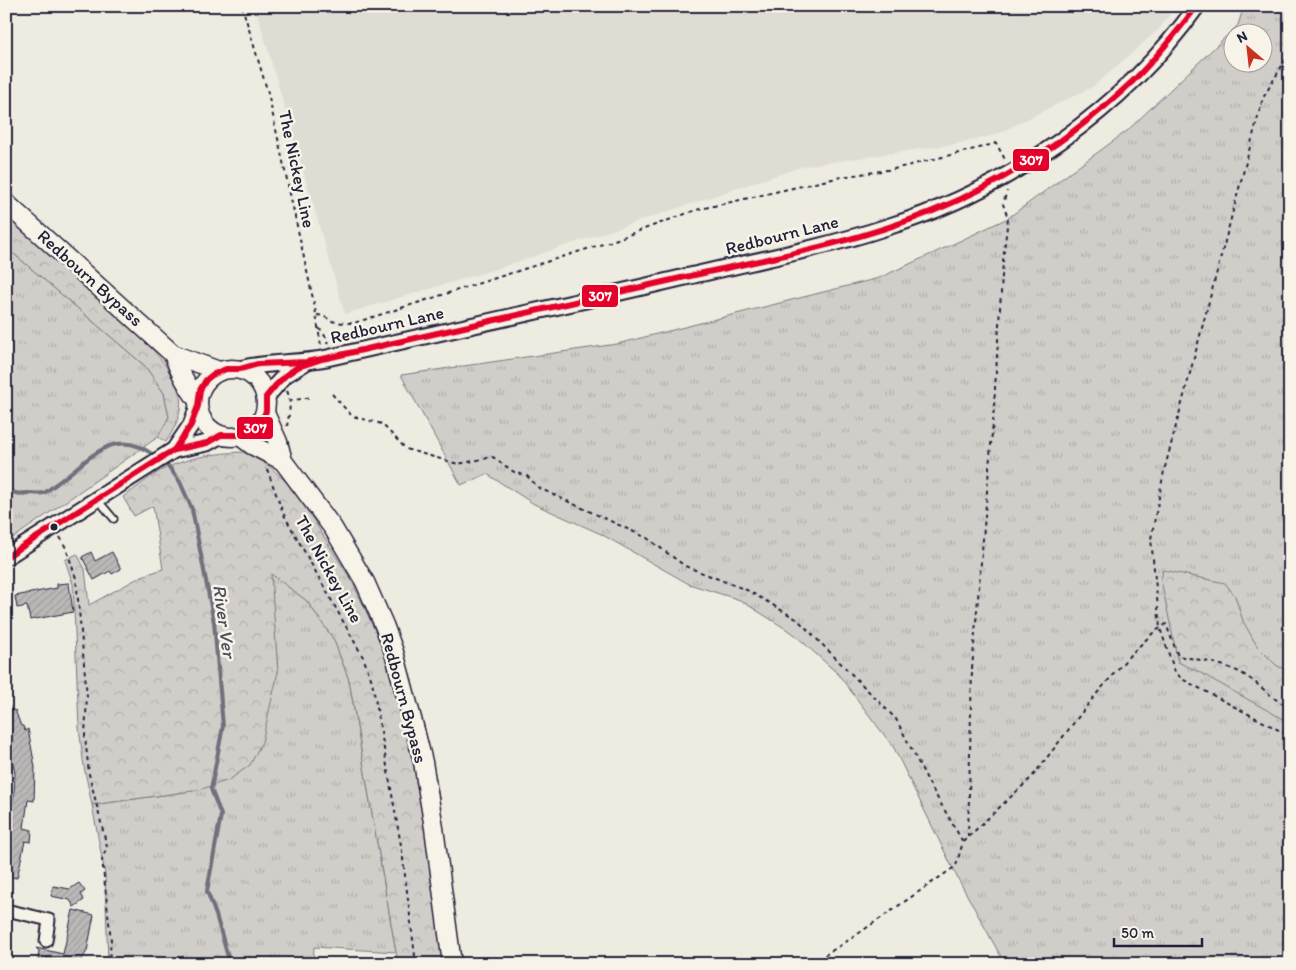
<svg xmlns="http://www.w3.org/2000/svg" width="1296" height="970" font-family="Itim,sans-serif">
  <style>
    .built { fill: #dfdcd4 }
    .grass { fill: url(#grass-tufts); stroke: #7a7882; fill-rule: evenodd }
    .forest { fill: url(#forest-crowns); stroke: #7a7882 }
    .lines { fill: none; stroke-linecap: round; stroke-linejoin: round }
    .stream { stroke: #716f7b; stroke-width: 4 }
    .building { fill: url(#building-hatch); stroke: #22223b }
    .lane-casing { stroke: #22223b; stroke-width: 9 }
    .street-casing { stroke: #22223b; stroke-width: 15 }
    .secondary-casing { stroke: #22223b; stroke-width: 19 }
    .primary-casing { stroke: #22223b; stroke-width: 21 }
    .path { stroke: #22223b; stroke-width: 2; stroke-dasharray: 4 4; stroke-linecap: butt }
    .lane { stroke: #f7f3e8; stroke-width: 5.5 }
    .street { stroke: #f7f3e8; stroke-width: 11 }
    .secondary { stroke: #f7f3e8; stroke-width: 15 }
    .primary { stroke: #f7f3e8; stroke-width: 18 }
    .bus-1-casing { stroke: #f7f3e8; stroke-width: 10 }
    .bus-1 { stroke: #e4002b; stroke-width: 6 }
    .bus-dot { fill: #22223b; stroke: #f7f3e8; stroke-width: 2 }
    .labels { text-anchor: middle; stroke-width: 5; stroke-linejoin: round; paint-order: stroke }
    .street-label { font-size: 18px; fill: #22223b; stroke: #f7f3e8 }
    .water-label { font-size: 19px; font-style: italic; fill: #504f60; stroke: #f7f3e8 }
    .line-badge { stroke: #f7f3e8; stroke-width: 2 }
    .badge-label { font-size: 14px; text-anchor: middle; font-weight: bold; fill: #fff }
  </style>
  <defs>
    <pattern id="grass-tufts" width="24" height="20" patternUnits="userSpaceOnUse" patternTransform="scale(1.25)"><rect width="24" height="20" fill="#d1cdc9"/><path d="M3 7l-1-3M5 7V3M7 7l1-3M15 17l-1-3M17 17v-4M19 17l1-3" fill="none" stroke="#b3b0ae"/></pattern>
    <pattern id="forest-crowns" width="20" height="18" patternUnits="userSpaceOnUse" patternTransform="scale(1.25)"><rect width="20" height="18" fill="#d1cdc9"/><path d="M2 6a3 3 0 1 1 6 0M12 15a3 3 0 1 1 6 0" fill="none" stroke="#b3b0ae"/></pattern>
    <pattern id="building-hatch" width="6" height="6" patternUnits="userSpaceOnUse" patternTransform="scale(1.25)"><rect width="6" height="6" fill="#bbb8b7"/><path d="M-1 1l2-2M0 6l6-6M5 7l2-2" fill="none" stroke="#a09e9e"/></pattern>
  </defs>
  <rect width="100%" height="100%" fill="#eeebe1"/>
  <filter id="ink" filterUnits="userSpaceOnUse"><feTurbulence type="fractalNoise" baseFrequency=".02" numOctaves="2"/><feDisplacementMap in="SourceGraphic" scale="10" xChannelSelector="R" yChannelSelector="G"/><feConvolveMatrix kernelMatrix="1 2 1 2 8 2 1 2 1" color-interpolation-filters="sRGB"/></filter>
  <g filter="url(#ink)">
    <polygon class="built" points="255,6 1176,6 1159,29 1094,86 995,135 955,144 804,166 496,269 345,314"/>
    <g class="grass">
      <path d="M1244,6h46v958h-285l-49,-89 -62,-127 -56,-74 -44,-40 -54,-34 -51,-16 -88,-50 -67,-30 -47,-30 -26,11 -60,-110 216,-31 262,-66 70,-32 59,-28 119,-87 111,-106zM1234,32h30v30h-30z"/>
      <polygon points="6,247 145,366 164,393 169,417 158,437 6,543"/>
      <polygon points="270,573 307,601 334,640 349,680 396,952 314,947 313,964 108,964 105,874 92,805 199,790 278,672"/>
    </g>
    <g class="forest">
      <path d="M6,216c30,26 59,53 88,79 28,25 71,58 84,94 7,20 -2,37 -12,53l-8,-5 11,-20 -5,-24 -19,-27 -139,-119z"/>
      <path d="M243,452l25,13 26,24 59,94 33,71 33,131 25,179h-46l-49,-284 -15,-40 -27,-39 -36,-27 7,98 -16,70 -12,23 -21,15 -30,10 -107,15 -8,-38 -5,-39 -6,-144 -8,-24 12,-6 8,15 4,36 53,-29 21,-7 -10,-63 -19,10 -11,-19c14,-9 28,-22 43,-29 25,-11 49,-15 77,-16z"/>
      <polygon points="1163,570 1225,583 1235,596 1243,621 1257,646 1276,665 1290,673 1290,723 1199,672 1178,662 1161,580"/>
    </g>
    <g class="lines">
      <g class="stream">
        <polyline points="163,462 169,467 180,482 192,509 214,622 223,726 211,789 221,815 207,891 216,915 230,964"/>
        <path d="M6,489c8,5 13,5 22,4 5,0 12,1 16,0 4,-2 9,-7 12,-9 33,-23 58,-61 100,-27"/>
      </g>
    </g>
    <g class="building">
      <polygon points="91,552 95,561 112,552 121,569 112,574 110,571 94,580 82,557"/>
      <polygon points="69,583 73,612 30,620 27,606 17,608 15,596 57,588 57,584"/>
      <polygon points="6,701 13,711 15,710 21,726 23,726 25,731 28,729 35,767 34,801 28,800 24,828 32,830 31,842 25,841 17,878 6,876 6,846 14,793 15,774 11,752 6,742"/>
      <polygon points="79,883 85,891 81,894 84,900 74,907 70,900 51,896 53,886 70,889"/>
      <polygon points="73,910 94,915 87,951 79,964 59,964 48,957 47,961 38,960 39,951 36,948 63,954"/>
    </g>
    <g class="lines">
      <g class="lane-casing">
        <polyline id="lane" points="98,500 114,519"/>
      </g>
      <g class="street-casing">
        <polyline id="street" points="6,910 49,920 46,941"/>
      </g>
      <g class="secondary-casing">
        <g id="secondary">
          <path d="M240,369c29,-8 58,-5 87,-11 118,-27 236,-52 354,-80 69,-16 139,-29 206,-51 121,-37 237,-118 310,-221"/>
          <polyline points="266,397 285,375 306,362"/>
          <polyline points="174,450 207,443 221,435"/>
          <polyline points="6,557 174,450 191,425 198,406"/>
        </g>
      </g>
      <g class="primary-casing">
        <g id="primary">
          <polyline points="6,203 173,354 219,371"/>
          <path d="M173,354c6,17 14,32 25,47"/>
          <circle cx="232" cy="403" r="34"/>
          <polyline points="265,413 278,442 283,461 333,528 365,582 384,625 394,652 415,730 423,762 434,828 452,964"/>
          <polyline points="240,436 252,445 283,461"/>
        </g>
      </g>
      <g class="path">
        <polyline points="242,6 268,93 315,308 321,346"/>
        <polyline points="1290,52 1263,98 1164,471 1151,539 1160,628 1175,672 1182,679 1290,736"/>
        <path d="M317,315c7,0 9,3 15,6 7,2 15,2 22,2l255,-81 87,-32 145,-33 53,-8 89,-22 13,-4 10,18"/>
        <polyline points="319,328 328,340 327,344"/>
        <path d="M287,391c5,10 2,24 0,35"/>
        <polyline points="332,394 352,416 382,424 406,449 458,464 493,457 514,472 527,476 539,488 647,538 685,566 749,591 798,620 896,719 930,785 963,842"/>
        <polyline points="289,401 312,397"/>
        <polyline points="267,469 283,513 363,657 372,681 402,851 416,964"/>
        <polyline points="60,537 66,548 76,578 87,696 85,736 89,774 107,847 102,859 111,940 109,964"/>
        <polyline points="968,837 972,669 993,421 1003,260 1008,218 1003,204 1007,191"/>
        <path d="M811,964l41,-26 104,-72 7,-24 5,-5 64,-60 61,-79 37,-43 23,-22 13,-9 12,32c22,4 52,8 71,22 15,10 23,21 41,30"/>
      </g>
      <use href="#lane" class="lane"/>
      <use href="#street" class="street"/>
      <use href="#secondary" class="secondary"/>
      <use href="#primary" class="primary"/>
      <g class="bus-1-casing">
        <g id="bus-1">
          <polyline points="160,458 174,450 207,443 221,435 241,435 253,430 262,420 266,411 266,397 276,385 286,375 298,367 319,360"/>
          <path d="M6,557l168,-107 17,-25 7,-19 2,-16 6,-10 6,-5 14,-6h14l18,-5 48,-2 21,-4c118,-27 236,-53 354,-80 84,-19 171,-34 252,-67 74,-30 143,-76 201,-131 23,-23 43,-48 63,-74"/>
        </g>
      </g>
      <use href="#bus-1" class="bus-1"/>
    </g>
  </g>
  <circle class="bus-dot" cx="54" cy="527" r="4.5"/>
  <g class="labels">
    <g class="street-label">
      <text transform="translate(297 169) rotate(78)" y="6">The Nickey Line</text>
      <text transform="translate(782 235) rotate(-14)" y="6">Redbourn Lane</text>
      <text transform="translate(90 278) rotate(42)" y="6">Redbourn Bypass</text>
      <text transform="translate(387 325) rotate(-13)" y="6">Redbourn Lane</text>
      <text transform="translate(329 569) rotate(61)" y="6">The Nickey Line</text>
      <text transform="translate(404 698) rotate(75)" y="6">Redbourn Bypass</text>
    </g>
    <g class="water-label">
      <text transform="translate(225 621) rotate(82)" y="7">River Ver</text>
    </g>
  </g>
  <g class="line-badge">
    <rect x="1012" y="148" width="38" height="24" rx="5" fill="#e4002b"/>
    <rect x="581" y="284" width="38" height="24" rx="5" fill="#e4002b"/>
    <rect x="236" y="416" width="38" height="24" rx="5" fill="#e4002b"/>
  </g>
  <g class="badge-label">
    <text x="1031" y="165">307</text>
    <text x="600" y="301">307</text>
    <text x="255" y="433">307</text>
  </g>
  <rect width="1296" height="970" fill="none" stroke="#f7f3e8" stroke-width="25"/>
  <rect x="12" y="12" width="1271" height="945" fill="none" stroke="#22223b" stroke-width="2" filter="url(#ink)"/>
  <g transform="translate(1248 48) rotate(332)"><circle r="24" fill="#f7f3e8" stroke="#a29fa3"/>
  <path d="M0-4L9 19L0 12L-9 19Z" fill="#c8321e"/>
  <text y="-8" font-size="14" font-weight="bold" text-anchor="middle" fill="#22223b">N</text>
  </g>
  <path d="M1114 938v8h88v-8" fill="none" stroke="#22223b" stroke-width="2.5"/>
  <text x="1121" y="938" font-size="15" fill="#22223b" stroke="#f7f3e8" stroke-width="4" paint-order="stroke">50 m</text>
</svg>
